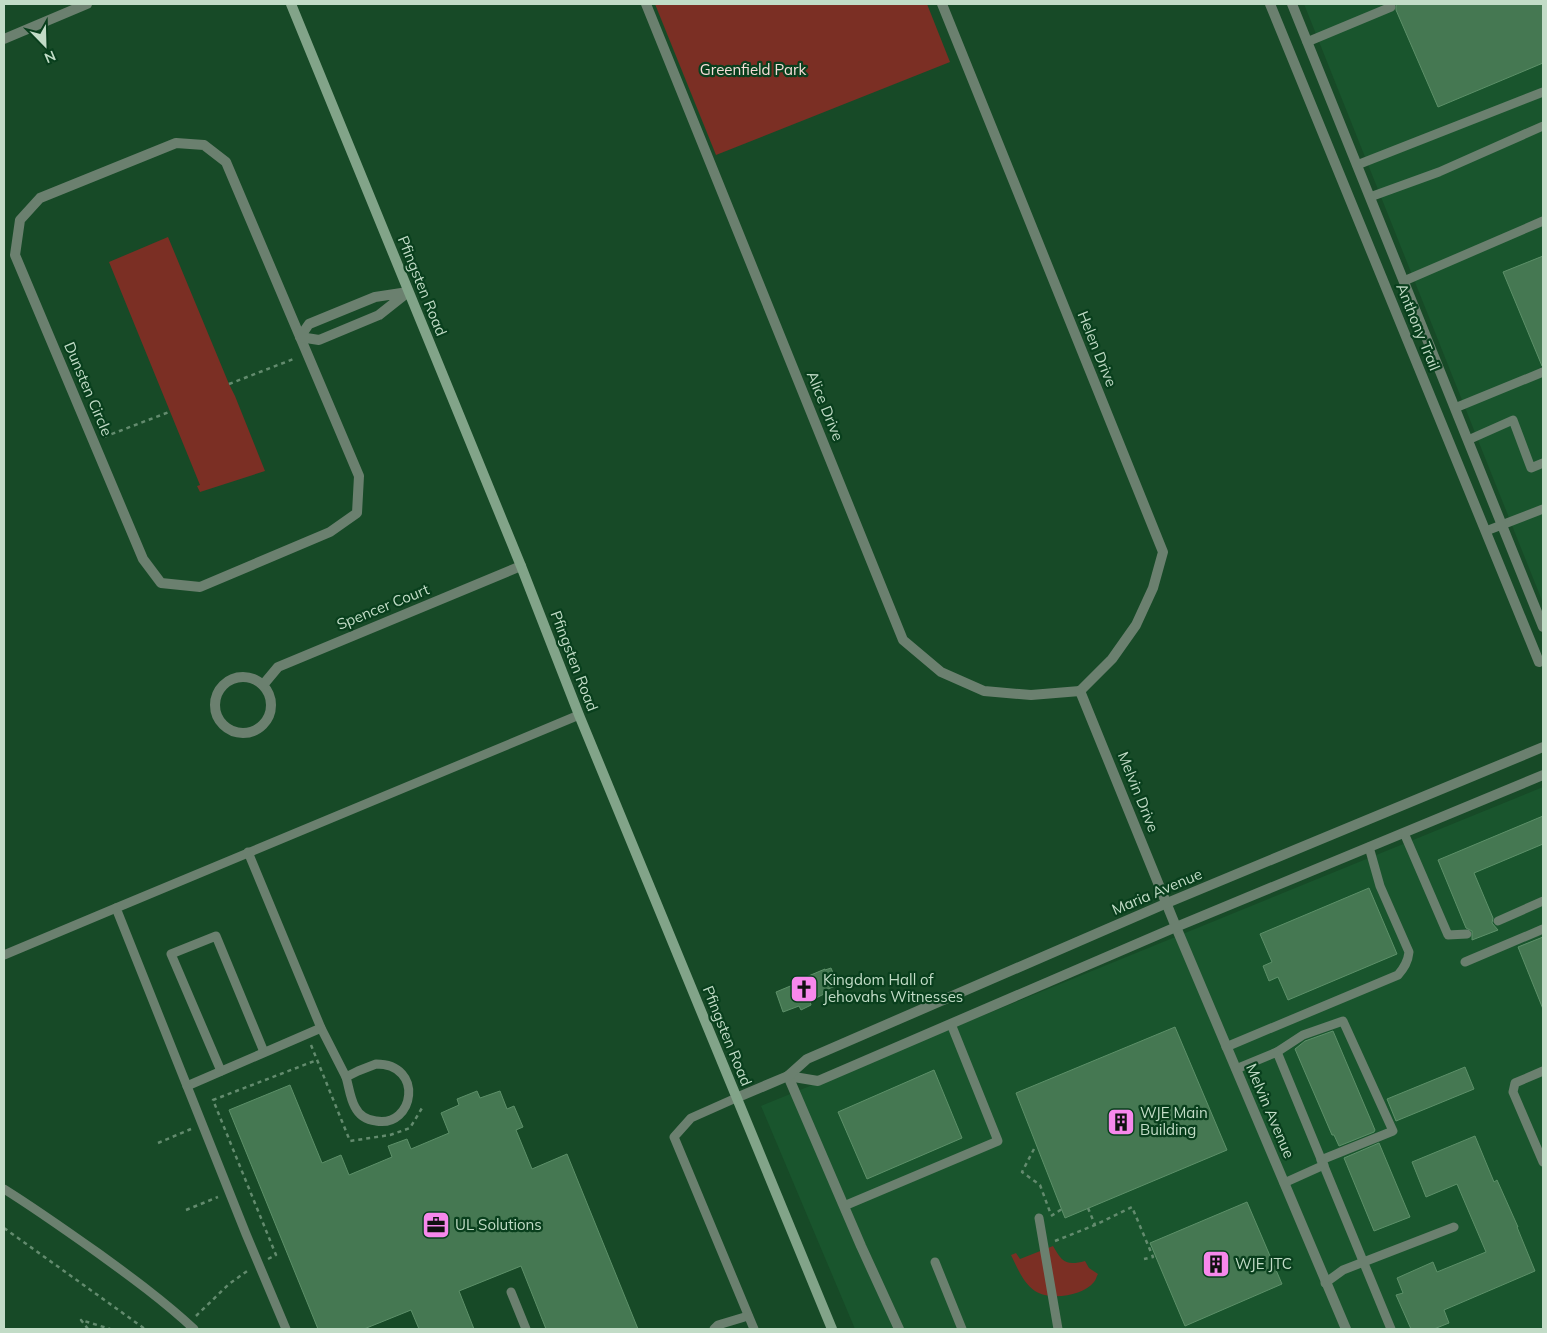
<svg xmlns="http://www.w3.org/2000/svg" width="1547" height="1333" font-family="Mulish,sans-serif">
  <style>
    .built { fill: #19552d }
    .green { fill: #7b2f24 }
    .building { fill: #457852; stroke: #5d9069 }
    .lines { fill: none; stroke-linecap: round; stroke-linejoin: round }
    .path { stroke: #638b6e; stroke-width: 2.5; stroke-dasharray: 4 4; stroke-linecap: butt }
    .service { stroke: #6b806f; stroke-width: 9 }
    .minor { stroke: #6b806f; stroke-width: 10 }
    .secondary { stroke: #82a489; stroke-width: 10 }
    .labels { text-anchor: middle; stroke-width: 4.5; stroke-linejoin: round; paint-order: stroke }
    .park-label { font-size: 15px; fill: #f6dcd7; stroke: #093f1d }
    .street-label { font-size: 15px; fill: #c2dcc7; stroke: #093f1d }
    .poi-label { font-size: 15px; fill: #c2dcc7; stroke: #093f1d; text-anchor: start }
  </style>
  <rect width="100%" height="100%" fill="#174a27"/>
  <g class="built">
    <polygon points="1304,4 1543,4 1543,603"/>
    <polygon points="1543,787 1543,1329 855,1329 761,1106"/>
  </g>
  <g class="green">
    <polygon points="655,4 927,4 950,62 716,155"/>
    <polygon points="168,237 229,384 235,396 265,471 200,492 197,486 200,485 109,262"/>
    <path d="M1053,1246c9,16 13,20 32,15l4,7 9,6c-2,3 -2,6 -4,8 -11,14 -44,19 -59,9 -12,-8 -18,-24 -24,-36l5,-2 4,6z"/>
  </g>
  <g class="building">
    <polygon points="1396,4 1543,4 1543,63 1438,107 1396,10"/>
    <polygon points="1543,256 1543,366 1542,366 1503,272"/>
    <polygon points="1543,816 1543,844 1474,873 1493,918 1492,923 1498,930 1472,940 1472,931 1466,928 1438,860"/>
    <polygon points="1369,888 1397,954 1288,1000 1278,977 1269,981 1263,966 1272,962 1260,934"/>
    <polygon points="1543,937 1543,1009 1518,947"/>
    <polygon points="831,968 838,985 823,991 824,994 810,1001 811,1005 801,1010 799,1006 783,1012 776,992 800,982 799,980 825,969 825,970"/>
    <polygon points="1175,1027 1227,1150 1065,1218 1016,1093"/>
    <polygon points="1333,1031 1375,1130 1374,1132 1339,1146 1334,1135 1332,1135 1295,1049 1305,1041"/>
    <polygon points="1465,1067 1474,1089 1396,1121 1387,1099"/>
    <polygon points="934,1070 962,1138 867,1179 838,1112"/>
    <polygon points="290,1085 322,1163 341,1155 349,1175 392,1157 388,1146 407,1139 411,1149 449,1133 441,1113 459,1105 457,1099 477,1091 480,1098 500,1091 507,1109 514,1106 523,1127 516,1130 532,1169 567,1154 638,1329 546,1329 521,1266 459,1291 474,1329 419,1329 411,1310 364,1329 318,1329 229,1110"/>
    <polygon points="1475,1136 1494,1182 1497,1180 1518,1227 1517,1227 1535,1271 1444,1310 1449,1323 1434,1329 1411,1329 1396,1295 1403,1293 1397,1278 1433,1262 1437,1272 1486,1252 1457,1184 1426,1197 1412,1162"/>
    <polygon points="1379,1143 1410,1217 1374,1231 1344,1158"/>
    <polygon points="1247,1202 1282,1284 1185,1326 1150,1243"/>
  </g>
  <g class="lines">
    <g class="path">
      <polyline points="229,384 296,358"/>
      <polyline points="104,437 169,412"/>
      <polyline points="311,1045 350,1141 390,1135 410,1128 422,1108"/>
      <polyline points="158,1143 191,1129"/>
      <polyline points="1034,1149 1022,1172 1040,1185 1050,1212"/>
      <polyline points="1088,1208 1095,1225"/>
      <polyline points="186,1210 218,1197"/>
      <polyline points="1051,1216 1062,1209"/>
      <polyline points="4,1228 145,1329"/>
      <polyline points="1055,1241 1095,1225 1132,1207 1153,1257 1144,1259"/>
      <polyline points="268,1259 276,1255 213,1100 317,1060"/>
      <polyline points="196,1316 229,1284 250,1269"/>
      <polyline points="88,1329 81,1320 110,1329"/>
    </g>
    <g class="service">
      <polyline points="1307,42 1391,7"/>
      <polyline points="1357,165 1543,92"/>
      <polyline points="1370,197 1439,172 1543,126"/>
      <polyline points="1404,281 1543,221"/>
      <polyline points="1455,408 1543,372"/>
      <polyline points="1468,440 1513,420 1531,468 1543,463"/>
      <polyline points="1486,531 1543,509"/>
      <polyline points="1404,833 1448,935 1467,934"/>
      <polyline points="248,852 321,1028 346,1077"/>
      <polyline points="1498,921 1543,901"/>
      <polyline points="4,955 116,908"/>
      <polyline points="1465,962 1543,929"/>
      <path d="M1226,1047l172,-72c6,-7 10,-13 11,-23l-29,-66 -11,-39"/>
      <polyline points="1277,1052 1303,1035 1343,1021 1393,1131 1321,1160"/>
      <path d="M376,1064c49,0 38,64 0,57 -9,-1 -17,-6 -21,-14 -5,-9 -6,-20 -9,-30l12,-6z"/>
      <polyline points="1236,1069 1277,1052 1391,1329"/>
      <polyline points="221,1071 171,954 216,936 264,1052"/>
      <polyline points="1543,1071 1515,1083 1513,1092 1543,1162"/>
      <polyline points="187,1086 321,1028"/>
      <polyline points="736,1098 691,1118 674,1137 754,1329"/>
      <polyline points="1284,1183 1324,1165"/>
      <path d="M4,1189c32,20 63,42 94,64 33,24 66,48 96,76"/>
      <polyline points="844,1206 998,1141 951,1024"/>
      <polyline points="1039,1218 1058,1329"/>
      <polyline points="935,1262 962,1329"/>
      <polyline points="1325,1283 1343,1270 1454,1227"/>
      <polyline points="511,1292 526,1329"/>
      <polyline points="286,1329 246,1234 116,908 579,715"/>
      <polyline points="714,1329 718,1325 748,1316"/>
    </g>
    <g class="minor">
      <polyline points="646,4 903,640 941,672 984,691 1031,695 1080,691"/>
      <polyline points="942,4 1163,552 1153,588 1136,625 1112,659 1080,691"/>
      <polyline points="1270,4 1539,662"/>
      <polyline points="1292,4 1543,627"/>
      <polyline points="4,39 87,4"/>
      <polygon points="176,143 204,145 226,162 359,476 357,513 330,532 200,587 161,583 143,559 15,255 20,220 40,198"/>
      <polygon points="408,292 379,315 319,340 300,337 309,324 375,297"/>
      <circle cx="243" cy="705" r="28"/>
      <polyline points="263,685 278,667 521,566"/>
      <polyline points="1080,691 1176,927 1346,1329"/>
      <polyline points="788,1076 818,1081 1176,927 1543,775"/>
      <polyline points="788,1076 861,1246 899,1329"/>
      <polyline points="736,1098 788,1076 807,1059 1167,903 1543,747"/>
    </g>
    <polyline class="secondary" points="291,4 521,566 579,715 832,1329"/>
  </g>
  <defs>
    <g id="church-square" transform="scale(1.4375)"><rect x="-9" y="-9" width="18" height="18" rx="4" fill="#f788ec" stroke="#093f1d"/><path d="M-1.2-6h2.4v3.5h3.3v2.4h-3.3V6h-2.4V-.1h-3.3v-2.4h3.3Z" fill="#111"/></g>
    <g id="building-square" transform="scale(1.4375)"><rect x="-9" y="-9" width="18" height="18" rx="4" fill="#f788ec" stroke="#093f1d"/><path d="M-4-6H4V6H1V3H-1V6H-4ZM-2.5-4.3h1.7v1.8h-1.7ZM.8-4.3h1.7v1.8H.8ZM-2.5-1h1.7V.8h-1.7ZM.8-1h1.7V.8H.8Z" fill="#111"/></g>
    <g id="office-square" transform="scale(1.4375)"><rect x="-9" y="-9" width="18" height="18" rx="4" fill="#f788ec" stroke="#093f1d"/><path d="M-6-3h4V-5.5h4V-3h4V5H-6ZM-1-4.5V-3h2v-1.5ZM-6 0V1H6V0Z" fill="#111"/></g>
  </defs>
  <g fill-rule="evenodd">
    <use href="#church-square" x="804" y="989"/>
    <use href="#building-square" x="1121" y="1122"/>
    <use href="#office-square" x="436" y="1225"/>
    <use href="#building-square" x="1216" y="1264"/>
  </g>
  <g class="labels">
    <g class="park-label">
      <text x="753" y="75">Greenfield Park</text>
    </g>
    <g class="street-label">
      <text transform="translate(422 286) rotate(68)" y="5">Pfingsten Road</text>
      <text transform="translate(1418 327) rotate(68)" y="5">Anthony Trail</text>
      <text transform="translate(1097 349) rotate(68)" y="5">Helen Drive</text>
      <text transform="translate(88 389) rotate(67)" y="5">Dunsten Circle</text>
      <text transform="translate(825 406) rotate(68)" y="5">Alice Drive</text>
      <text transform="translate(383 607) rotate(-22)" y="5">Spencer Court</text>
      <text transform="translate(574 661) rotate(69)" y="5">Pfingsten Road</text>
      <text transform="translate(1138 792) rotate(68)" y="5">Melvin Drive</text>
      <text transform="translate(1157 892) rotate(-23)" y="5">Maria Avenue</text>
      <text transform="translate(727 1036) rotate(68)" y="5">Pfingsten Road</text>
      <text transform="translate(1270 1111) rotate(67)" y="5">Melvin Avenue</text>
    </g>
    <g class="poi-label">
      <text x="823" y="985">Kingdom Hall of<tspan x="823" dy="17">Jehovahs Witnesses</tspan></text>
      <text x="1140" y="1118">WJE Main<tspan x="1140" dy="17">Building</tspan></text>
      <text x="455" y="1230">UL Solutions</text>
      <text x="1235" y="1269">WJE JTC</text>
    </g>
  </g>
  <rect width="1547" height="1333" fill="none" stroke="#c2dcc7" stroke-width="10"/>
  <g transform="translate(45 45) rotate(157)" stroke="#093f1d" stroke-width="4" paint-order="stroke">
  <path d="M0-4L9 19L0 12L-9 19Z" fill="#c2dcc7"/>
  <text y="-8" font-size="14" font-weight="bold" text-anchor="middle" fill="#c2dcc7">N</text>
  </g>
</svg>
